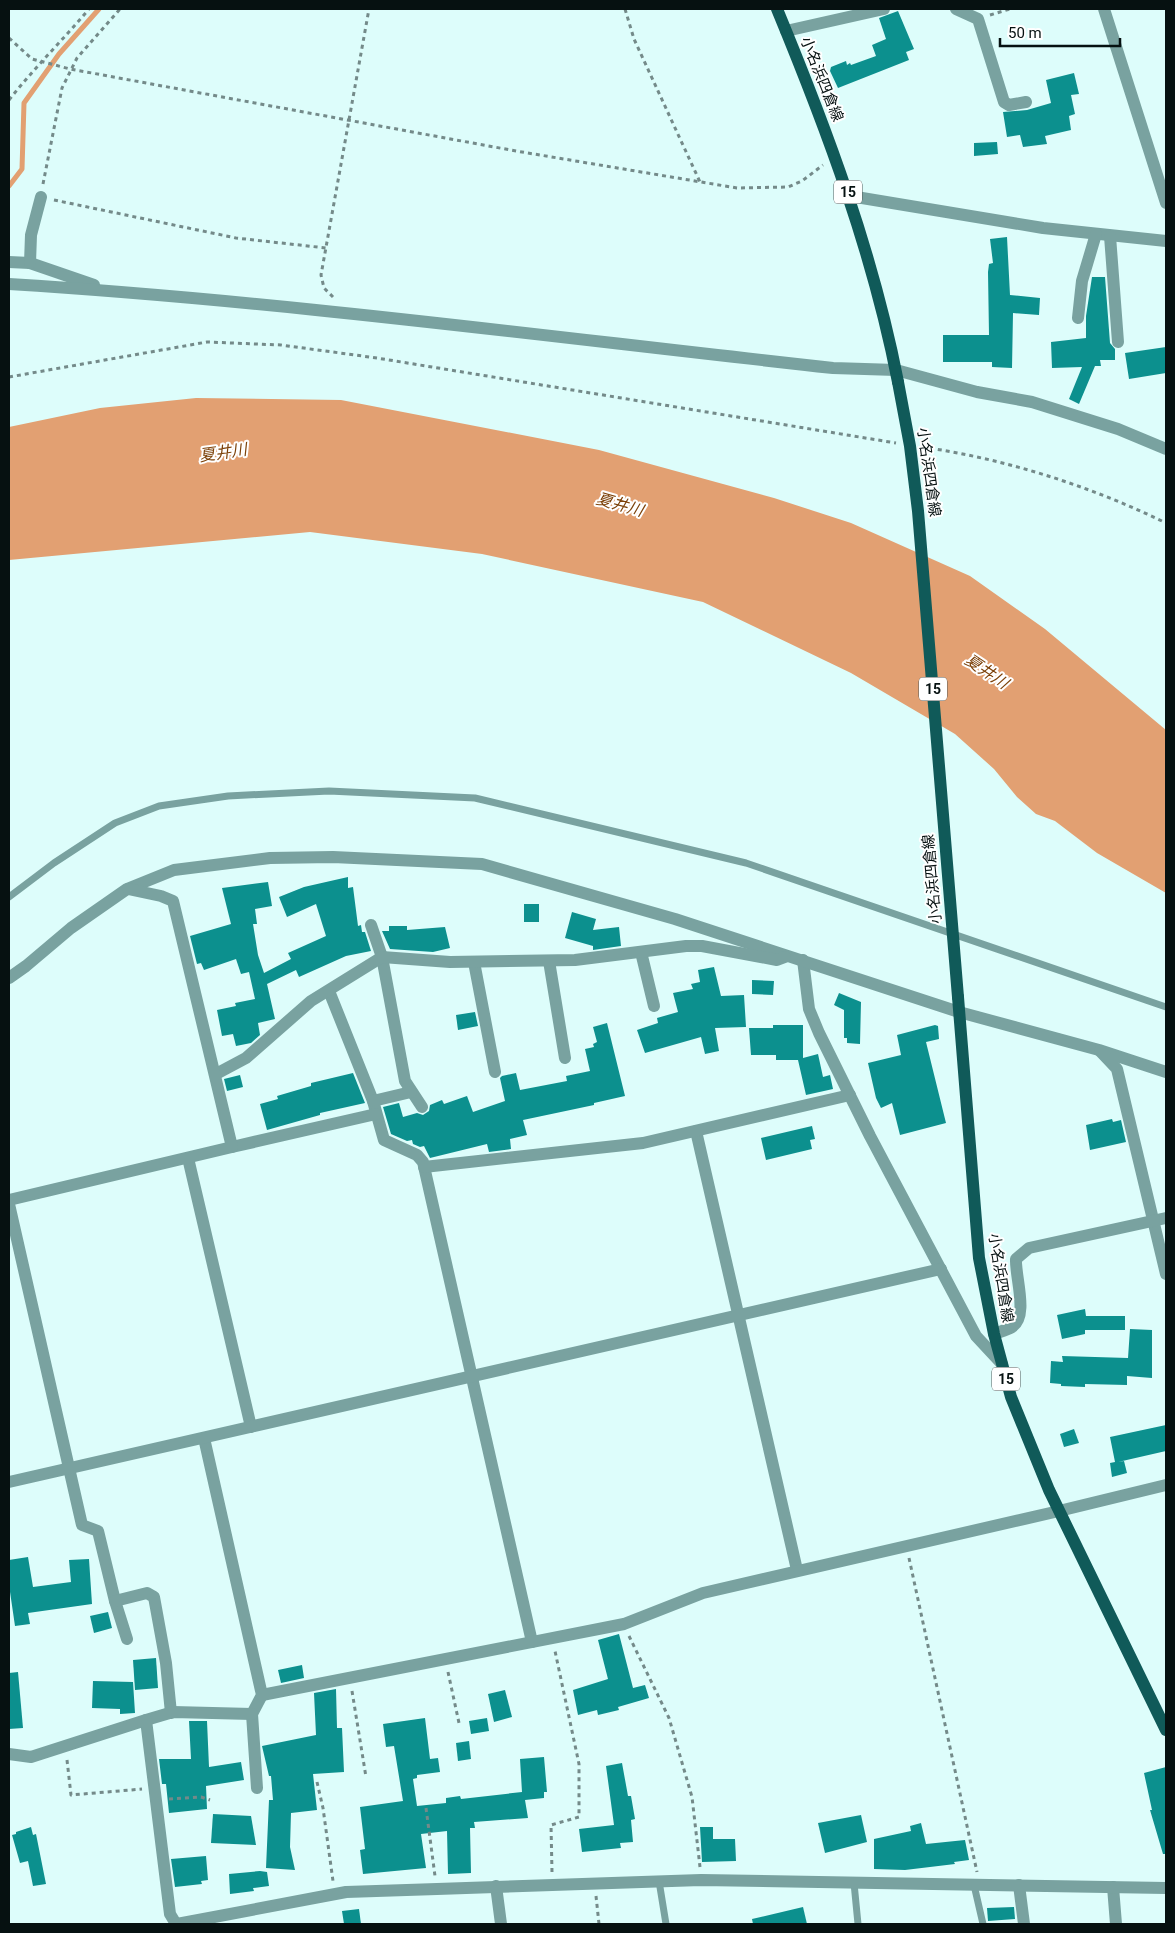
<svg xmlns="http://www.w3.org/2000/svg" width="1175" height="1933" font-family="Roboto,'Noto Sans JP',sans-serif">
  <style>
    .water { fill: #e2a072 }
    .lines { fill: none; stroke-linecap: round; stroke-linejoin: round }
    .stream { stroke: #e2a072; stroke-width: 5 }
    .building { fill: #0c908e }
    .path { stroke: #748a89; stroke-width: 3; stroke-dasharray: 4 4; stroke-linecap: butt }
    .service { stroke: #79a2a0; stroke-width: 7 }
    .minor { stroke: #79a2a0; stroke-width: 12 }
    .tertiary { stroke: #79a2a0; stroke-width: 12 }
    .primary { stroke: #105a59; stroke-width: 12 }
    .primary-bridge { stroke: #105a59; stroke-width: 12 }
    .labels { text-anchor: middle; stroke-width: 4; stroke-linejoin: round; paint-order: stroke }
    .shield { fill: #fff; stroke: #515858; stroke-width: 1 }
    .shield-label { font-size: 14px; font-weight: bold; fill: #061111 }
    .street-label { font-size: 15px; fill: #061111; stroke: #fff }
    .water-label { font-size: 16px; font-style: italic; fill: #7c4109; stroke: #fff }
  </style>
  <rect width="100%" height="100%" fill="#ddfdfb"/>
  <polygon class="water" points="196,398 341,400 599,450 774,498 851,523 970,576 1045,629 1166,730 1166,893 1097,853 1055,821 1036,814 1017,797 994,769 955,734 851,673 703,602 482,554 310,532 9,560 9,427 100,408"/>
  <g class="lines">
    <polyline class="stream" points="9,186 22,169 24,103 59,54 99,9"/>
  </g>
  <g class="building">
    <polygon points="898,11 914,49 906,52 909,60 838,88 830,71 831,67 846,61 847,65 850,63 851,65 876,56 872,45 886,39 879,18"/>
    <polygon points="1074,73 1079,94 1071,95 1075,114 1069,116 1071,130 1045,136 1047,144 1023,147 1020,135 1007,137 1003,112 1027,110 1051,103 1046,80"/>
    <polygon points="997,142 998,154 974,156 974,143"/>
    <polygon points="1007,237 1010,295 1040,298 1039,315 1013,313 1012,368 992,367 992,362 943,362 943,335 989,335 988,272 989,264 993,263 990,239"/>
    <polygon points="1092,277 1105,277 1110,343 1115,349 1115,360 1100,360 1101,366 1095,366 1079,404 1069,399 1082,367 1052,368 1051,342 1086,338 1086,316"/>
    <polygon points="1166,347 1166,373 1129,379 1125,353"/>
    <polygon points="348,877 348,888 353,887 358,926 361,925 362,932 365,932 371,951 346,956 299,977 296,970 267,984 275,1019 258,1023 260,1035 251,1043 236,1046 233,1034 222,1036 217,1010 236,1006 235,1003 255,999 249,972 241,974 236,959 204,970 201,963 197,964 190,936 231,924 222,888 268,882 272,906 255,909 257,924 253,924 258,955 264,973 291,959 288,953 326,936 316,904 287,917 279,897 304,887"/>
    <rect x="524" y="904" width="15" height="18"/>
    <polygon points="572,912 596,919 593,930 619,927 621,946 593,950 593,946 565,938"/>
    <polygon points="389,926 407,926 407,930 445,927 450,948 433,952 390,949 382,931 389,931"/>
    <polygon points="714,967 721,996 744,995 746,1027 715,1028 719,1051 705,1054 701,1037 645,1053 637,1030 658,1023 657,1018 678,1012 673,993 693,989 691,984 700,982 698,970"/>
    <polygon points="752,980 774,981 773,995 752,994"/>
    <polygon points="839,993 861,1002 860,1044 847,1043 847,1038 844,1038 844,1010 834,1005"/>
    <polygon points="475,1012 478,1026 458,1030 456,1015"/>
    <polygon points="607,1023 625,1096 594,1103 594,1105 523,1120 527,1135 510,1139 511,1149 489,1152 487,1144 430,1158 424,1146 420,1147 413,1144 412,1140 407,1141 391,1134 383,1107 399,1103 403,1117 417,1113 423,1115 429,1111 430,1105 442,1100 444,1104 467,1096 473,1112 505,1101 500,1078 502,1076 516,1073 520,1090 567,1081 566,1076 590,1071 585,1049 594,1047 593,1044 597,1042 593,1027"/>
    <polygon points="773,1025 803,1025 803,1058 818,1054 823,1077 830,1075 833,1089 806,1095 798,1060 776,1060 776,1055 751,1055 749,1028 773,1028"/>
    <polygon points="935,1025 938,1026 939,1039 926,1042 946,1123 900,1135 892,1103 881,1108 876,1098 868,1063 901,1055 897,1035"/>
    <polygon points="353,1073 365,1103 320,1113 320,1115 267,1130 260,1104 278,1099 277,1096 311,1086 311,1083"/>
    <polygon points="240,1075 243,1087 227,1091 224,1079"/>
    <polygon points="1112,1119 1113,1122 1121,1120 1126,1142 1090,1150 1086,1125"/>
    <polygon points="812,1126 815,1139 810,1140 812,1149 766,1160 761,1138"/>
    <polygon points="1085,1309 1086,1316 1125,1316 1125,1330 1085,1330 1085,1334 1062,1339 1057,1315"/>
    <polygon points="1130,1329 1152,1330 1152,1378 1127,1376 1127,1385 1085,1384 1085,1387 1061,1386 1061,1384 1050,1383 1051,1361 1063,1362 1062,1356 1128,1358"/>
    <polygon points="1166,1425 1166,1451 1118,1462 1124,1461 1127,1473 1112,1477 1110,1463 1115,1462 1110,1437"/>
    <polygon points="1074,1429 1079,1443 1064,1447 1060,1434"/>
    <polygon points="28,1557 33,1587 71,1582 69,1560 89,1559 92,1604 28,1613 30,1624 15,1626 9,1585 9,1560"/>
    <polygon points="108,1612 112,1628 94,1633 90,1616"/>
    <polygon points="619,1634 633,1688 645,1685 649,1698 618,1707 619,1710 598,1715 597,1710 578,1715 573,1690 608,1679 598,1640"/>
    <polygon points="156,1658 158,1688 135,1690 133,1660"/>
    <polygon points="302,1665 304,1678 281,1683 278,1670"/>
    <polygon points="18,1672 23,1728 9,1729 9,1673"/>
    <polygon points="93,1681 133,1682 135,1713 120,1714 120,1709 92,1708"/>
    <polygon points="336,1689 337,1728 342,1728 344,1772 313,1774 317,1810 291,1813 290,1847 295,1870 266,1868 269,1800 273,1800 271,1776 269,1776 262,1746 316,1735 314,1693"/>
    <polygon points="505,1690 512,1717 494,1722 488,1694"/>
    <polygon points="425,1718 430,1759 438,1758 440,1772 417,1775 417,1778 413,1779 417,1806 446,1803 446,1798 460,1796 461,1799 522,1792 520,1759 544,1757 547,1792 544,1792 544,1798 525,1800 528,1818 474,1822 475,1828 470,1828 471,1873 448,1874 447,1831 421,1834 426,1868 363,1874 360,1850 365,1849 360,1807 403,1801 394,1746 386,1747 383,1724"/>
    <polygon points="487,1718 489,1731 471,1734 469,1721"/>
    <polygon points="189,1721 207,1721 209,1767 241,1762 244,1780 206,1786 207,1809 169,1813 166,1784 162,1784 159,1759 191,1759"/>
    <polygon points="469,1741 471,1759 458,1761 456,1743"/>
    <polygon points="622,1763 628,1796 631,1796 635,1819 631,1820 633,1842 620,1843 621,1848 582,1852 579,1829 614,1825 606,1766"/>
    <polygon points="1166,1767 1166,1854 1163,1854 1150,1810 1152,1810 1144,1773"/>
    <polygon points="213,1814 251,1816 256,1845 211,1843"/>
    <polygon points="861,1815 867,1842 825,1853 818,1823"/>
    <polygon points="921,1823 926,1844 965,1840 969,1860 954,1862 955,1864 905,1870 874,1869 874,1839 911,1831 910,1826"/>
    <polygon points="31,1827 33,1835 36,1834 46,1884 33,1886 28,1861 20,1863 12,1835 16,1834 16,1832"/>
    <polygon points="700,1827 713,1827 713,1839 735,1839 736,1861 702,1862"/>
    <polygon points="206,1856 208,1880 201,1881 202,1884 175,1887 171,1859"/>
    <polygon points="260,1871 267,1872 269,1886 253,1888 254,1891 230,1894 229,1874"/>
    <polygon points="803,1907 807,1924 753,1924 752,1919"/>
    <polygon points="1014,1907 1015,1919 988,1921 987,1908"/>
    <polygon points="359,1909 361,1924 344,1924 342,1911"/>
  </g>
  <g class="lines">
    <g class="path">
      <polyline points="625,9 634,39 700,182"/>
      <polyline points="990,15 1010,9"/>
      <polyline points="9,38 32,59 70,69 516,151 737,188 788,187 802,181 823,165"/>
      <path d="M9,100c25,-32 54,-60 80,-91"/>
      <polyline points="43,184 62,88 77,58 120,9"/>
      <polyline points="54,200 236,238 326,248"/>
      <polyline points="333,297 324,288 321,275 369,9"/>
      <polyline points="9,377 207,342 281,345 377,358 896,443"/>
      <path d="M922,447c84,12 168,39 244,76"/>
      <polyline points="909,1558 977,1872"/>
      <polyline points="629,1636 669,1718 692,1797 700,1867"/>
      <polyline points="448,1672 459,1723"/>
      <polyline points="352,1691 366,1777"/>
      <polyline points="67,1760 71,1795 142,1789"/>
      <polyline points="317,1782 323,1808 333,1881"/>
      <polyline points="169,1799 201,1797 210,1800"/>
      <polyline points="426,1808 435,1876"/>
      <polyline points="552,1872 551,1825 579,1817 579,1764 555,1651"/>
      <polyline points="596,1896 599,1924"/>
    </g>
    <g class="service">
      <polyline points="9,897 54,863 115,823 159,806 228,796 329,791 475,798 746,863 1166,1007"/>
      <polyline points="659,1881 666,1924"/>
      <polyline points="854,1883 858,1924"/>
      <polyline points="974,1885 983,1924"/>
    </g>
    <g class="minor">
      <polyline points="956,9 978,19 1004,102 1009,105 1026,102"/>
      <polyline points="1104,9 1166,203"/>
      <polyline points="786,31 884,9"/>
      <polyline points="850,196 1043,228 1166,241"/>
      <polyline points="1110,236 1118,342"/>
      <polyline points="9,262 30,263 94,285"/>
      <polyline points="30,263 31,235 41,197"/>
      <path d="M9,284c275,17 549,54 824,84l63,2 81,22 55,10 86,27 48,20"/>
      <polyline points="1078,318 1082,281 1096,234"/>
      <polyline points="371,925 382,957 405,1081 422,1107"/>
      <polyline points="641,952 654,1006"/>
      <polyline points="803,960 809,1009 819,1033 870,1136 976,1336 1002,1364"/>
      <polyline points="549,961 565,1058"/>
      <polyline points="474,962 495,1072"/>
      <polyline points="9,978 26,966 71,928 127,889 174,870 270,858 333,857 482,864 675,919 959,1012 1099,1050 1166,1072"/>
      <polyline points="329,991 373,1101 384,1140 417,1155 423,1162 532,1642"/>
      <polyline points="1100,1051 1117,1069 1166,1274"/>
      <polyline points="216,1074 246,1058 311,1001 382,957 450,962 575,960 686,946 702,946 777,960 785,957"/>
      <polyline points="373,1101 411,1092"/>
      <polyline points="696,1131 797,1570"/>
      <polyline points="232,1147 376,1114"/>
      <polyline points="188,1158 251,1427"/>
      <polyline points="424,1167 643,1143 850,1095"/>
      <polyline points="9,1200 232,1147 173,901 161,896 128,889"/>
      <polyline points="9,1204 82,1525 98,1531 115,1601 127,1639"/>
      <path d="M994,1334c5,-2 13,-4 18,-7 17,-11 3,-50 4,-68l13,-11 137,-30"/>
      <polyline points="204,1438 262,1695 252,1714 257,1788"/>
      <polyline points="9,1482 941,1269"/>
      <polyline points="1059,1511 1166,1485"/>
      <polyline points="115,1601 147,1593 154,1597 166,1663 171,1713"/>
      <polyline points="146,1720 173,1712 252,1714"/>
      <polyline points="9,1754 31,1757 146,1720 170,1914 176,1924"/>
      <polyline points="1019,1885 1024,1924"/>
      <polyline points="496,1886 501,1924"/>
      <polyline points="1113,1887 1116,1924"/>
    </g>
    <g class="tertiary">
      <polyline points="262,1695 624,1624 703,1593 1059,1511"/>
      <polyline points="177,1924 346,1892 437,1889 701,1880 1166,1888"/>
    </g>
    <g class="primary">
      <path d="M777,9c50,121 96,244 121,373"/>
      <polyline points="958,997 979,1258 994,1334 1011,1397 1049,1490 1166,1730"/>
    </g>
    <polyline class="primary-bridge" points="898,382 910,446 918,511 958,997"/>
  </g>
  <g class="labels">
    <g class="shield">
      <rect x="834" y="180.5" width="28" height="23" rx="4"/>
      <rect x="919" y="677.5" width="28" height="23" rx="4"/>
      <rect x="992" y="1367.5" width="28" height="23" rx="4"/>
    </g>
    <g class="shield-label">
      <text x="848" y="197">15</text>
      <text x="933" y="694">15</text>
      <text x="1006" y="1384">15</text>
    </g>
    <g class="street-label">
      <text transform="translate(822 79) rotate(68)" y="5">小名浜四倉線</text>
      <text transform="translate(929 472) rotate(82)" y="5">小名浜四倉線</text>
      <text transform="translate(932 879) rotate(-95)" y="5">小名浜四倉線</text>
      <text transform="translate(1001 1278) rotate(81)" y="5">小名浜四倉線</text>
    </g>
    <g class="water-label">
      <text transform="translate(223 452) rotate(-8)" y="6">夏井川</text>
      <text transform="translate(620 504) rotate(16)" y="6">夏井川</text>
      <text transform="translate(987 671) rotate(34)" y="6">夏井川</text>
    </g>
  </g>
  <rect width="1175" height="1933" fill="none" stroke="#061111" stroke-width="20"/>
  <path d="M1000 38v8h120v-8" fill="none" stroke="#061111" stroke-width="2.5"/>
  <text x="1008" y="38" font-size="15" fill="#061111" stroke="#ffffff" stroke-width="4" paint-order="stroke">50 m</text>
</svg>
